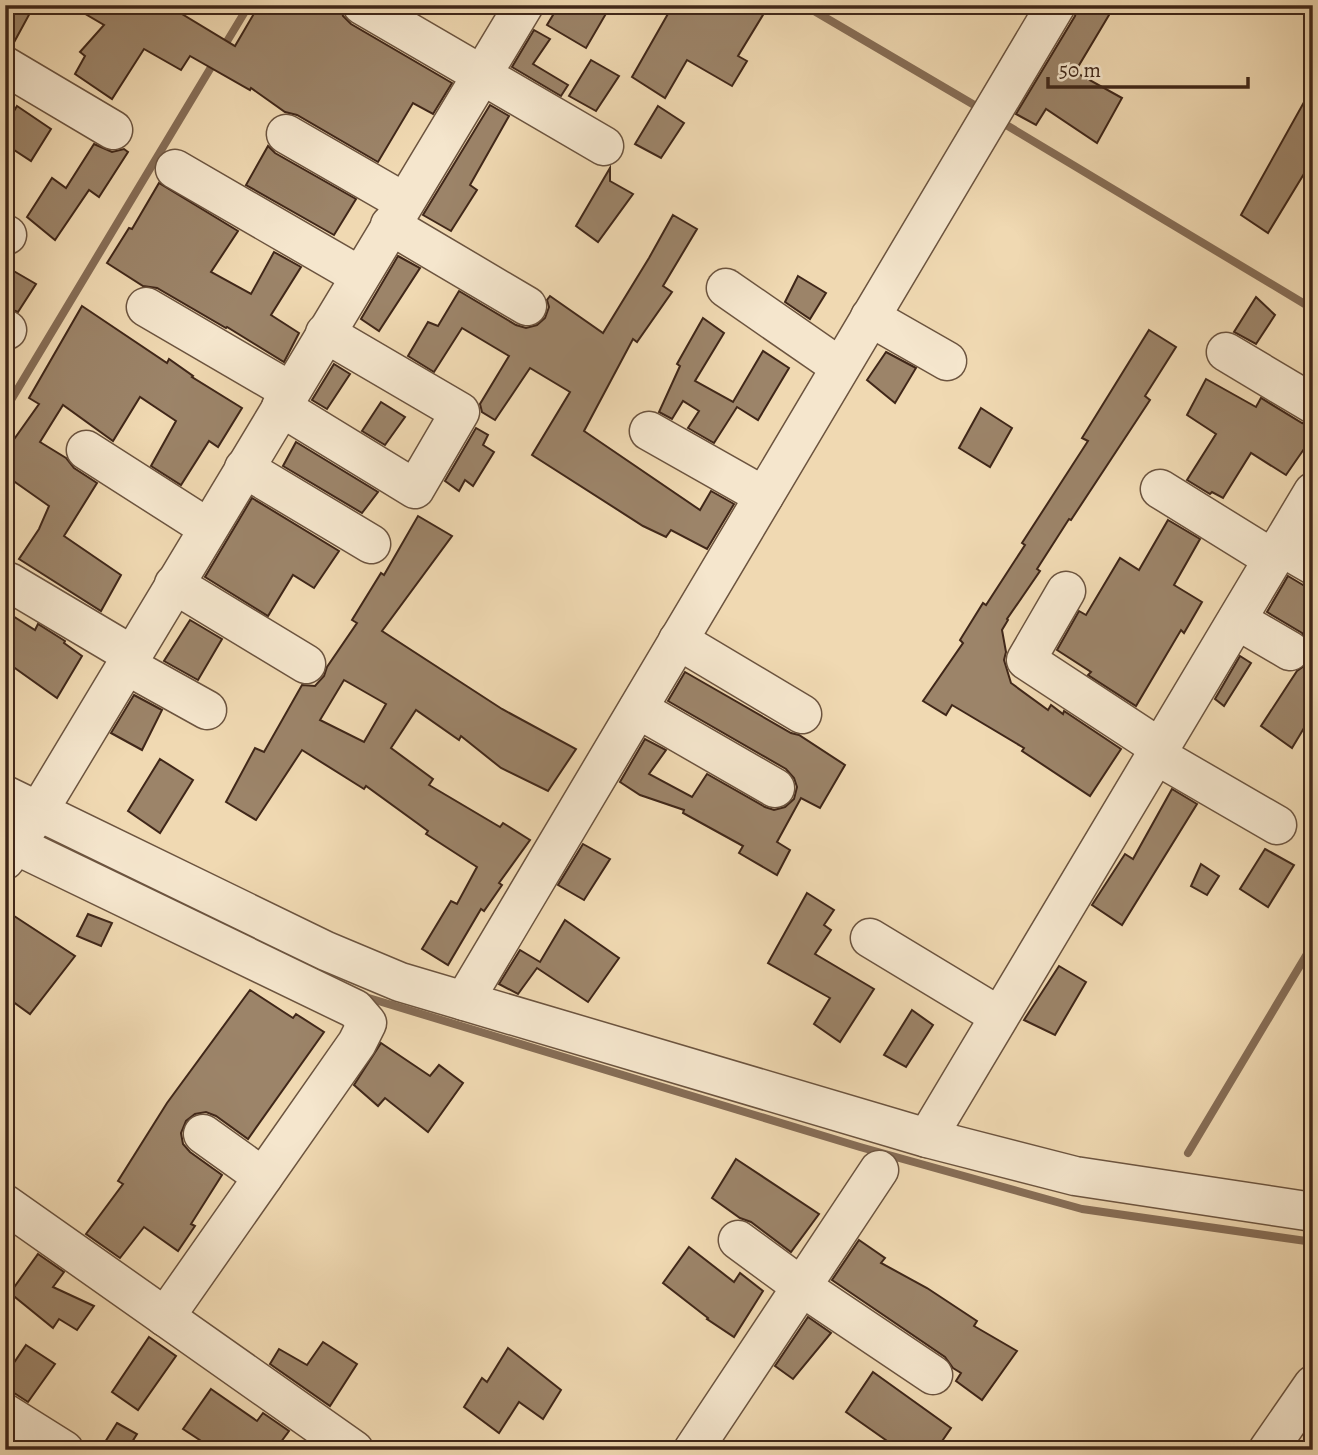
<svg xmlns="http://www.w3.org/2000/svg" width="1318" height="1455" font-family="Alegreya,serif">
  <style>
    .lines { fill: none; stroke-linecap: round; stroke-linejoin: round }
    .stream { stroke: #866d56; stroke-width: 8 }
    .building { fill: #9c8469; stroke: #402719; stroke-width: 2; fill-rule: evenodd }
    .minor-casing { stroke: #6c543f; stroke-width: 41 }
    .minor { stroke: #f5e6cd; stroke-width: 38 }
  </style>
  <rect width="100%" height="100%" fill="#f0d9b2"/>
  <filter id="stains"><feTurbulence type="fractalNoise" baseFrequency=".00286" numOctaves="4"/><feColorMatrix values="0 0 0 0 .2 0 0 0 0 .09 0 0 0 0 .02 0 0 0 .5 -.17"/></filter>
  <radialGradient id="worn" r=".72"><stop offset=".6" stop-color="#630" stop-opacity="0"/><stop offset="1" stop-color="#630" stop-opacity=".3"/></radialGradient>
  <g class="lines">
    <g class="stream">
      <polyline points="804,5 981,109"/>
      <polyline points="223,48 249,5"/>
      <polyline points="1008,126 1313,309"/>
      <polyline points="5,410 216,59"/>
      <polyline points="362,996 860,1147 1082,1209 1313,1242"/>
      <polyline points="1188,1153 1313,944"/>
    </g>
  </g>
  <g class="building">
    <polygon points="5,5 16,5 30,13 12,46 5,44"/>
    <polygon points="70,5 167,5 235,46 259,5 336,5 341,8 343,16 351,24 452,83 433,114 413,103 378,162 297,115 285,112 251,88 250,90 190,56 181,70 144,49 112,99 75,74 85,56 80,52 104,25"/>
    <polygon points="559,5 611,5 586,48 547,25"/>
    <polygon points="673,5 769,5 738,56 747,61 732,86 687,60 665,98 632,77"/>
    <polygon points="1078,5 1115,5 1075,72 1122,98 1097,143 1046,109 1036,125 1016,114 1075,16"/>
    <polygon points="534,30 550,39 533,64 568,85 561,96 512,67"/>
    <polygon points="591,60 619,76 596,111 569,96"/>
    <polygon points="1313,86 1313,159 1268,233 1241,215"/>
    <polygon points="490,105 509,116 470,185 477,190 451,231 423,215"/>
    <polygon points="17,106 51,129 31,161 5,144 5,126"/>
    <polygon points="658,106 684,123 661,158 635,144"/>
    <polygon points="94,144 112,152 124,149 128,152 99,197 89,190 55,240 27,217 52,178 66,188"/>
    <polygon points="268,146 275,153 356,199 334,235 246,185"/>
    <polygon points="610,168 610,181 633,194 598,242 576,226"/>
    <polygon points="159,183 238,231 211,272 251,294 274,252 301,267 271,315 299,333 284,362 227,327 226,328 157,288 143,286 107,263 129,228 132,229"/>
    <polygon points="673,215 697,229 663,286 672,292 637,342 633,339 584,431 700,510 711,491 734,504 707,549 671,530 666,537 643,526 532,455 570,392 530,368 495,420 482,412 480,404 509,356 462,328 434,372 408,356 428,322 438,326 459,291 516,325 526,328 537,325 545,318 549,307 547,300 550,296 603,333 649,258"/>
    <polygon points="398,256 420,268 379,331 361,319"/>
    <polygon points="5,266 36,284 18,312 5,307"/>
    <polygon points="798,276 826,293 810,319 785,302"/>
    <polygon points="1256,297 1275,315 1256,344 1234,332"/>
    <polygon points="82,306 167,363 169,359 193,376 192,377 242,408 218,447 209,441 181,485 151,466 176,421 140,397 113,441 63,405 40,442 66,458 74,468 97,483 64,536 121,575 101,611 19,559 39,529 49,506 5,475 5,452 39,404 29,398"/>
    <polygon points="703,318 724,333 695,381 733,402 763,351 789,368 758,420 737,407 714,443 688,428 699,411 683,401 672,419 659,412 680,366 677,364"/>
    <polygon points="1149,330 1176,347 1145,396 1150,400 1071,520 1069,519 1037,569 1040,571 1007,619 1008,620 1002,630 1006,652 1004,660 1011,683 1048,710 1051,705 1063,714 1064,711 1121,749 1090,796 1022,751 1024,748 952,705 946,715 923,701 963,643 960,640 983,603 986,605 1025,545 1022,543 1088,441 1082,438"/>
    <polygon points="886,352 916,368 895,403 867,380"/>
    <polygon points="334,364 350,374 327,409 312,400"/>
    <polygon points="1206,379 1256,407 1261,398 1302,423 1313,426 1313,436 1286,475 1251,453 1223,498 1212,492 1210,494 1187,480 1216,434 1187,415"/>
    <polygon points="381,402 405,417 385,445 362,431"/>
    <polygon points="981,408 1012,428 990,467 959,448"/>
    <polygon points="476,428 488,435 483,445 494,452 473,486 465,480 459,491 445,481"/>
    <polygon points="296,442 378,492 362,513 283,466"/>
    <polygon points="252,498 339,551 314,588 293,575 268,616 205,577"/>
    <path d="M418,516l34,20 -70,95 120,78 74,40 -28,42 -47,-23 -40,-32 -2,4 -43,-30 -25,38 42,31 -4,6 71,42 3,-4 27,17 -31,43 3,2 -18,26 -3,-2 -33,56 -26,-16 29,-48 6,3 20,-37 -51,-33 2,-3 -62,-45 -2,3 -62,-39 -46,70 -30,-18 29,-54 9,4 38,-67 13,1 9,-10 3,-9 30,-44 -5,-3 29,-47 3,2zM344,680l42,24 -22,38 -44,-22z"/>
    <polygon points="1168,520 1200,539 1174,585 1202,602 1184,633 1181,630 1136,706 1088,675 1091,672 1057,650 1079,611 1086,615 1120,558 1139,570"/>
    <polygon points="1288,576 1313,591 1313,713 1292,748 1261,726 1297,671 1308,663 1312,652 1309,641 1302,633 1267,612"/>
    <polygon points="5,611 35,630 38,624 65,641 64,643 82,656 57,698 5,661"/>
    <polygon points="190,620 222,639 198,680 164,661"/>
    <polygon points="1240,656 1251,663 1224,706 1215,699"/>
    <polygon points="685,672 791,733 799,735 845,765 820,808 801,798 777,842 790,850 777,875 739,853 743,846 683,813 684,810 640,795 620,782 645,739 666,750 649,774 692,797 707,774 765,807 774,810 785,807 794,799 797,787 794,778 786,769 668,701"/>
    <polygon points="134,695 162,710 142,750 111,733"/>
    <polygon points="160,759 193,780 160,833 128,811"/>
    <polygon points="1172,789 1197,804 1122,925 1092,905 1125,854 1133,859"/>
    <polygon points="583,844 610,859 584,900 558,885"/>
    <polygon points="1265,849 1294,865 1268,907 1240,889"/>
    <polygon points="1201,864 1219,876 1207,895 1191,886"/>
    <polygon points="807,893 834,910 824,925 831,930 815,954 874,989 840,1042 814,1024 830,998 768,963"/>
    <polygon points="5,910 75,956 30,1014 5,996"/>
    <polygon points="88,914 112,923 101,946 77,936"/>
    <polygon points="565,920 619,958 588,1002 537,968 518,994 499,984 520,950 540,962"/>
    <polygon points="1059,966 1086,982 1055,1035 1024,1020"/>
    <polygon points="250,990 293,1018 296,1014 324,1032 248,1139 216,1116 206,1112 195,1114 186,1121 181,1133 183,1144 190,1152 222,1175 191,1224 195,1226 178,1251 144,1227 120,1258 86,1234 123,1184 118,1181 167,1103"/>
    <polygon points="912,1010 933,1025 906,1067 884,1055"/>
    <polygon points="381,1043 430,1076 439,1065 463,1083 428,1132 385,1098 378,1106 354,1085"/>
    <polygon points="736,1159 819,1214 791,1252 751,1222 740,1218 712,1198"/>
    <polygon points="859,1240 885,1258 881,1263 927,1288 977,1321 974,1326 1017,1351 982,1400 956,1381 961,1373 953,1368 945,1357 832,1280"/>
    <polygon points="689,1247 734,1282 740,1273 763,1291 734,1337 707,1319 708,1318 663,1283"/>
    <polygon points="38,1254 64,1272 53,1287 94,1306 77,1330 59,1319 53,1328 10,1293"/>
    <polygon points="808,1317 831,1333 793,1379 775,1366"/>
    <polygon points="149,1337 176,1356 138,1410 112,1392"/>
    <polygon points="323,1342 357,1364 330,1406 270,1364 279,1349 307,1365"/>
    <polygon points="26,1345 55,1364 28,1402 5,1387 5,1376"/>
    <polygon points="508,1348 561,1390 543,1419 519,1402 499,1433 464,1407 482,1378 487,1382"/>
    <polygon points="873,1372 951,1428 936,1450 900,1450 846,1412"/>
    <polygon points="211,1389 257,1421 263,1413 289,1431 275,1450 215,1450 183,1429"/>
    <polygon points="117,1423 137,1434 127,1450 100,1450"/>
  </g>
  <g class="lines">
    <g class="minor-casing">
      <g id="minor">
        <polyline points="362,5 604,146"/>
        <polyline points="5,66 113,130"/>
        <polyline points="286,134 404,202"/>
        <polyline points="175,169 360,276"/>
        <polyline points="390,225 527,306"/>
        <polyline points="5,234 7,235"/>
        <polyline points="726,288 840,367"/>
        <polyline points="146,307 290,391"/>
        <polyline points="870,317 947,361"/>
        <polyline points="5,329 7,330"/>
        <polyline points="1226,352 1313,404"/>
        <polyline points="281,407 415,489 460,412 325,333"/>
        <polyline points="649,431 764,496"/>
        <polyline points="86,450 208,528"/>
        <polyline points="244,468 371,544"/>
        <polyline points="1160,489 1273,559"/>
        <polyline points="1280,546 1313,565"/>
        <polyline points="9,582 132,655"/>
        <polyline points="174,584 306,664"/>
        <polyline points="1066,591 1026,660 1160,748"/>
        <polyline points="1237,620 1290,651"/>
        <polyline points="678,640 802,714"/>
        <polyline points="126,665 207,710"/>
        <polyline points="638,709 775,788"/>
        <polyline points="1156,755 1277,825"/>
        <polyline points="5,795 326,951 400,982 927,1138 1075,1176 1313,1212"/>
        <polyline points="5,840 355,1009 367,1023 357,1043 165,1317"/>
        <polyline points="5,860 38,812 524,5"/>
        <polyline points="870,938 999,1016"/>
        <polyline points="464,1001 1056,5"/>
        <polyline points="203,1134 263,1177"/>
        <polyline points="927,1138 1313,492"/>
        <polyline points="5,1204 354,1450"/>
        <polyline points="738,1240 802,1287 933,1375"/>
        <polyline points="5,1413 64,1450"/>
        <polyline points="693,1450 879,1170"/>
        <polyline points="1268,1450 1313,1385"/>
      </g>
    </g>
    <use href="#minor" class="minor"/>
  </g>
  <rect width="1318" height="1455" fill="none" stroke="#f0d9b2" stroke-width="28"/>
  <rect x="7" y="7" width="1304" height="1441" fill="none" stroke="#402719" stroke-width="3.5"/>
  <rect x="14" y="14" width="1290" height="1427" fill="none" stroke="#402719" stroke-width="2"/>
  <path d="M1048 77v10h200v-10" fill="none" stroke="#402719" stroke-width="3.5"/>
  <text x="1059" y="77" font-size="21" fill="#402719" stroke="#f5e6cd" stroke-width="5" paint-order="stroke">50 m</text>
  <rect width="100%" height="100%" filter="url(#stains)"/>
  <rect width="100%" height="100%" fill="url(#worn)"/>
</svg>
